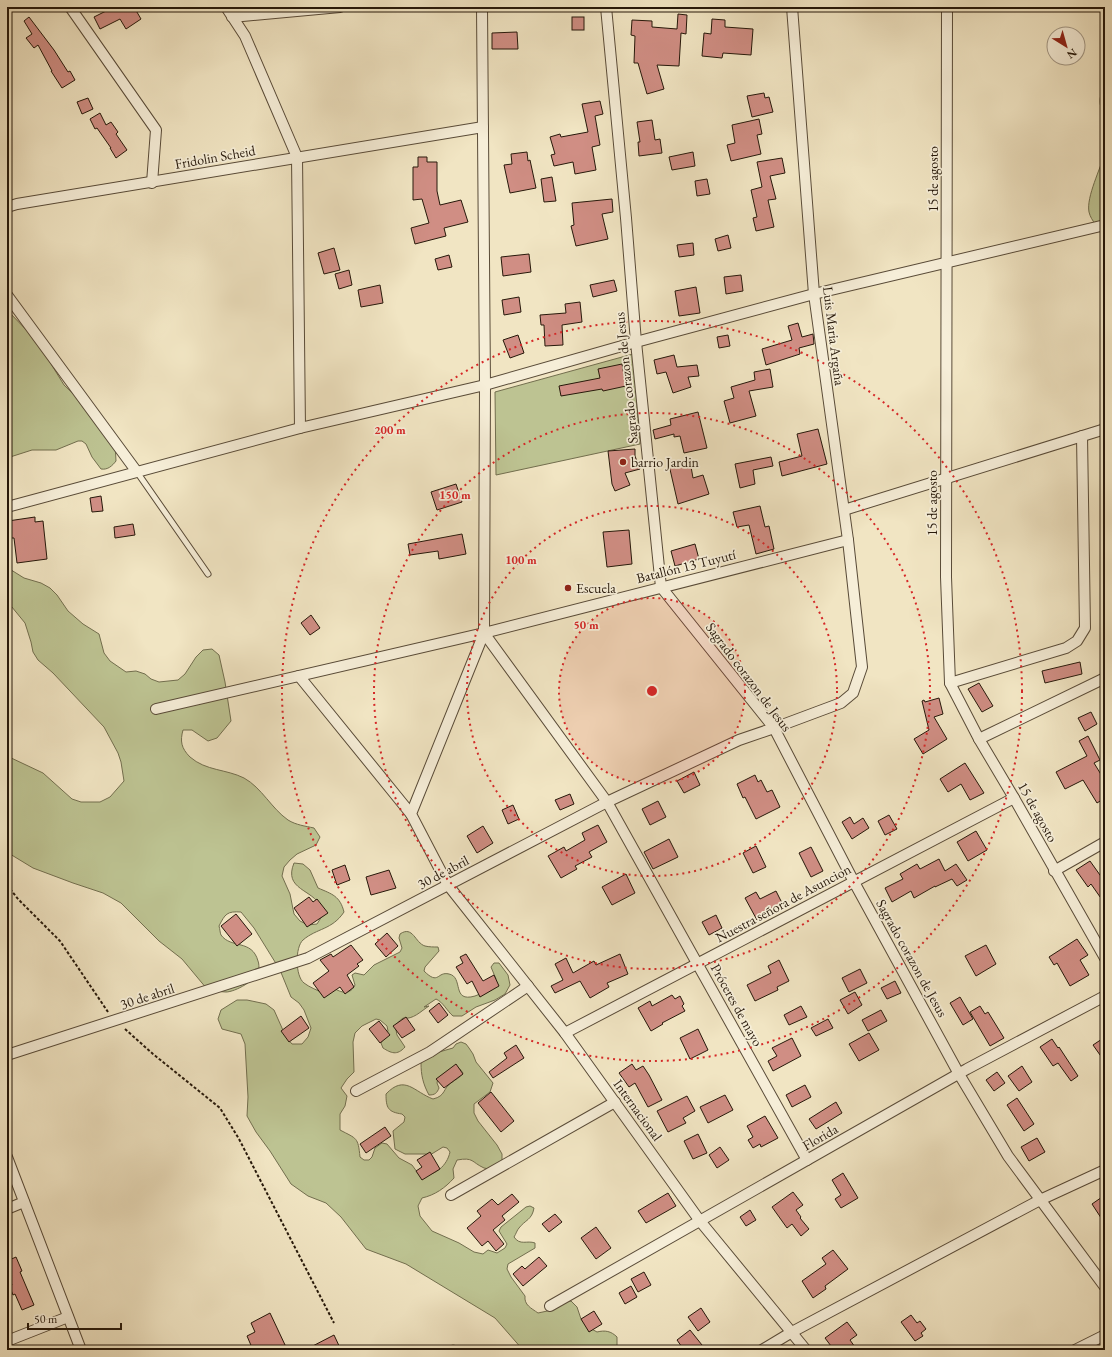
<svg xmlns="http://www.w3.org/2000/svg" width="1112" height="1357" font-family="'EB Garamond',serif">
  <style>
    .green { fill: #bdc392; stroke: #726e4e }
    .building { fill: #d08e84; stroke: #26180a }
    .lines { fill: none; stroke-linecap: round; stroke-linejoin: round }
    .lane-casing { stroke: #594b38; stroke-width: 7 }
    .street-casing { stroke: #594b38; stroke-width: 12 }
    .path { stroke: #26180a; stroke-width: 2; stroke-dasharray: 3 2; stroke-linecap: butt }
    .lane { stroke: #f6eed8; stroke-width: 5 }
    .street { stroke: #f6eed8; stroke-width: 10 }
    .ring { fill: none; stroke: #d62828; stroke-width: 2; stroke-dasharray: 2 4 }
    .poi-dot { fill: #8f2418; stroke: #f6eed8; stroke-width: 1.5 }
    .labels { text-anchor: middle; stroke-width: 3.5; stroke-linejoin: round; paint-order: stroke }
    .street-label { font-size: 14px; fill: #26180a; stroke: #f6eed8 }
    .poi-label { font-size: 14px; fill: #26180a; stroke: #f6eed8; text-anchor: start }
    .centre { fill: #d62828; stroke: #f6eed8; stroke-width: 2 }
    .ring-label { font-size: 12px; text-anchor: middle; font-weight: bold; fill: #d62828; stroke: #f6eed8; stroke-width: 3.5; stroke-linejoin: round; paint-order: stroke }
  </style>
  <rect width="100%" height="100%" fill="#f1e5c3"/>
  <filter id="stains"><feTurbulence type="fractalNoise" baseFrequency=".005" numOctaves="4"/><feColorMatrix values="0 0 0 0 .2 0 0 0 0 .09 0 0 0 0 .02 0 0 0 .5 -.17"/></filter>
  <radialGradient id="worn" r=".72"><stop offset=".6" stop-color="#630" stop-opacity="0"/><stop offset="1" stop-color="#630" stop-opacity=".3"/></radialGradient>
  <g class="green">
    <path d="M1105,87v32c-5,-12 -8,-21 0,-32z"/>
    <path d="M1105,152v83c-6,-7 -14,-14 -16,-23 -3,-15 12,-44 16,-60z"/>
    <path d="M7,310l30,31 27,44 22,21 29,37 1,18c-4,5 -8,9 -15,8l-9,-12 -6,-13 -4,-3h-4l-22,9h-24l-25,8z"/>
    <polygon points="633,354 640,444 496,475 495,392"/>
    <path d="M8,568l16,10 17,5 9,5 7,7 11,16 15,13 16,10 5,19 6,8 16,11 10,-1 9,3 6,5 8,3 19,-2 7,-6 11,-17 7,-7 9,-1 7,6 6,27 6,39 -14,17 -9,3 -16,-11h-9c-3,11 -2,18 7,27 16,14 36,12 54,21 18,10 27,30 44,42 8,5 17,6 26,8l6,9 -4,8 -19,9 -7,6 -6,7 -2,9 8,18 4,20 6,7 8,4 9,-1 5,-8c0,-3 0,-7 -1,-9 -8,-18 -38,-17 -27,-44l9,1 7,6 8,18c14,6 22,8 26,24 -12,18 -27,16 -41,28 -8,7 -8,36 1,43 5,4 13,7 19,10l12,-4c8,4 15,6 20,-4l-3,-10 3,-2 9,2 10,-10 26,-13 2,-4 -3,-10 1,-4c13,-9 15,9 25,12 4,1 9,1 13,1l1,4 -14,16 -1,4c15,15 13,0 25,3 15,3 2,29 26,22 11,-4 13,-8 21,-17l-5,-12 3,-4h5l9,12 2,10 -5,9 -10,6 -19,7 -14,9h-9c-6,-5 -10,-14 -17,-17l-12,8 5,-1c-8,5 -16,14 -26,12l-8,7 2,10 8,12c-8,9 -14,6 -22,1l-2,-5 7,-12 -1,-5 -7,-6 -4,-1 -14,7 -7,7 -2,9 1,30 -7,7 -6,9 6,8 -2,10 -5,8v16c17,9 18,7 20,27l4,3h5l3,-3 3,-9 7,-5 5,1 12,14 13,7 8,11c15,0 27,-10 30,-24l-3,-4 -4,-1 -13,8 -5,-1h-20l-10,-5 -2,-18 11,-9 1,-5 -3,-3c-14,-2 -16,-6 -16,-20 19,-20 28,-2 47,5 13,-3 10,-11 18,-16 5,-4 9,-5 12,-10l-3,-4 -5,-3 -17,12 -1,5 2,5c-2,5 -4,7 -10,7 -6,-11 -8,-20 -8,-32l11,-9 21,-6 3,-4 5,-2 5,2 3,4 4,6 3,8 17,21 -3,9 -16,12v9l4,8 19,24 5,9v10l-8,6c-3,-1 -7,-1 -10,-2 -13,-6 -10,-11 -27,-8l-4,9 1,9c-9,10 -19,17 -32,20l-4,8 2,10 12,15 27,12 15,9 9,2 5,-4 9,3 8,-5 2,-4 -8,-13 2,-4 25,-20 4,-1 4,2c-2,12 -9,12 -15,20 -2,2 -3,6 -5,9 6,9 13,3 21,6v5l-27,16 -1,5 4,8 14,19c-1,9 6,12 13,17l14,-3 9,-8 10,-1 6,6 4,12 7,8 9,5c8,-2 14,-1 20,5v10l-3,3h-91l-28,-32 -89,-54 -40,-15 -25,-32 -15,-14 -18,-7 -17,-12 -21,-33 -14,-19 -9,-16 1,-19 -3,-53 -4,-10 -19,-5 -4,-10 3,-9 16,-10h10l19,4 8,6 12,27 6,7h10l6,-7 3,-9 -7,-18 -5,-7 -8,-6 -11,-27 -26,-42 -13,-16c-14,-1 -16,2 -22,14 1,3 1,7 2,9 10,14 31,4 37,26 1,2 1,7 1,9 -2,10 -24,22 -33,22 -6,0 -13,-2 -19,-3l-25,-30 -23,-18 -38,-38 -18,-10 -30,-10 -40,-15 -23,-14 -3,-4v-94l36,17 29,26 9,3h19l10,-5 14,-16 -3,-19 -3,-9 -14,-26 -51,-54 -15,-13 -5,-8 -2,-10 -6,-19 -18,-22z"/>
    <polygon points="453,1345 478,1350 434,1350"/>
  </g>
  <g class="building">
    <polygon points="104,7 134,7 141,19 126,29 120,19 100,29 94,17 106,11"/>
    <polygon points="678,14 687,15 686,34 681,33 679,66 657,65 664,89 647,94 638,63 634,63 635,36 631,35 632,20 652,21 652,27 677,29"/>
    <polygon points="29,17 54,50 68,72 70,71 75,80 62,88 51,71 52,71 38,45 34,48 26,38 32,34 24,21"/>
    <rect x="572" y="17" width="12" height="13"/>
    <polygon points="712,19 725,20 725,27 753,29 751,55 723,53 722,58 702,56 704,33 711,34"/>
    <polygon points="517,32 518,49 492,49 492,33"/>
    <polygon points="764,93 765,98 769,97 773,112 752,117 747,96"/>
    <polygon points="88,98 93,109 82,114 77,102"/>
    <polygon points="600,101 603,114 595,116 600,145 592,147 596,170 575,174 573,162 554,166 551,155 555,154 550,137 560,134 561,137 588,132 582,104"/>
    <polygon points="100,113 106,125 111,122 118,132 116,134 127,150 116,158 110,148 111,148 97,128 95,129 90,119"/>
    <polygon points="759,119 762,134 757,135 761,154 731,161 727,145 735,143 732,125"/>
    <polygon points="652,120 655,140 660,139 662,153 639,156 638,142 640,142 637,122"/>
    <polygon points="527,152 528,161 530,160 536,188 510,193 504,165 512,164 511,154"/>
    <polygon points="693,152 695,166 672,170 669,157"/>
    <polygon points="418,157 427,157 427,162 437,162 437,191 440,205 461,200 468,222 444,228 446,236 415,244 411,228 429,223 422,199 413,200 413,167 418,167"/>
    <polygon points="782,158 785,173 770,176 776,199 768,200 774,227 756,231 753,218 757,217 751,190 762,187 757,162"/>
    <polygon points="552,177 556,201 544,202 541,179"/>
    <polygon points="707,179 710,194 697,196 695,181"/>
    <polygon points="612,199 613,212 602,214 608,239 576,246 571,226 574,225 572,203"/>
    <polygon points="728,235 731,248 718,251 715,239"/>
    <polygon points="693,243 694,255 679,257 677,245"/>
    <polygon points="334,248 340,270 324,274 318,253"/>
    <polygon points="529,254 531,272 503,276 501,257"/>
    <polygon points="449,255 452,267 438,270 435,259"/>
    <polygon points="349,270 352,285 339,289 335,274"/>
    <polygon points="741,275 743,291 726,294 724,277"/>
    <polygon points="614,280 617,291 593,297 590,285"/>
    <polygon points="380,285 383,303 361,307 358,290"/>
    <polygon points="696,287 700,313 679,316 675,291"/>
    <polygon points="519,297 521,312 504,315 502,300"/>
    <polygon points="580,302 582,322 562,325 563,345 545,346 544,325 541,325 540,315 566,313 565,304"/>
    <polygon points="798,323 802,337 813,334 814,344 799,348 800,354 766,365 762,349 792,340 788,326"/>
    <polygon points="518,335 524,353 510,358 503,340"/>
    <polygon points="728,335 730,346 719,348 717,337"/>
    <polygon points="674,355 677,367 697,365 699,376 688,377 691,387 673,393 666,372 657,374 654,360"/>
    <polygon points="622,364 626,386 603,391 602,389 561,396 559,386 600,378 598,369"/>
    <polygon points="770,369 773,387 749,391 756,416 730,423 724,401 734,398 731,387 755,380 754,372"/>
    <polygon points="698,412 707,448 684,453 680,436 674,437 674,434 655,439 653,430 671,425 670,419"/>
    <polygon points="818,429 827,464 782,476 779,462 802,456 797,434"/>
    <polygon points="635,449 635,456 640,469 625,473 630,485 615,491 612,484 608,451"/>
    <polygon points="771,457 773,466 753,470 755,484 740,488 735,464"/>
    <polygon points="690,461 693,478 703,475 709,494 678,504 669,465"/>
    <polygon points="456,484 462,502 437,510 431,492"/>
    <polygon points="101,496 103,511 92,512 90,498"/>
    <polygon points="760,506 765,527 769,526 774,549 756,554 749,525 737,527 733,512"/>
    <polygon points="35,517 35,522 43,521 47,559 17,563 14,538 11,538 8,521"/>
    <polygon points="133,524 135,535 115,538 114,527"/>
    <polygon points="629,530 632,564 607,567 603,532"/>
    <polygon points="462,534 466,554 439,559 438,551 410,555 408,544"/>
    <polygon points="695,544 699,559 675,566 671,551"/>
    <polygon points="311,615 320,628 310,635 301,623"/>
    <polygon points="1080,662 1082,674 1045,683 1042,671"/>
    <polygon points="979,683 993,706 982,712 968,689"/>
    <polygon points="939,698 943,714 934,717 947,739 923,754 914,739 929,730 922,701 924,700 925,702"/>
    <polygon points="1091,712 1097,724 1085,731 1078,718"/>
    <polygon points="1088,736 1100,760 1094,763 1105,781 1105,798 1097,803 1083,780 1065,789 1056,772 1087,756 1079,741"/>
    <polygon points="965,763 984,793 970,800 961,784 948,792 940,779"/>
    <polygon points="694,772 700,785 684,793 677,781"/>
    <polygon points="755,775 758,782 761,780 767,792 772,790 780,807 756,819 745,797 743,798 737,784"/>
    <polygon points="570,794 574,804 560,810 555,800"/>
    <polygon points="658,801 666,817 650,825 642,809"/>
    <polygon points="513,805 519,819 508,824 502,810"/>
    <polygon points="889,815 897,829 885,835 878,821"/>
    <polygon points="850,817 854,824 863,818 869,828 852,839 842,822"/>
    <polygon points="598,825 607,842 589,852 592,857 575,866 577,869 561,878 548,856 564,847 566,851 585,840 582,833"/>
    <polygon points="483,826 493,843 477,853 467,836"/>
    <polygon points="976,831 987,850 968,861 957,842"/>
    <polygon points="669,839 678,857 653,869 644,852"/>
    <polygon points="756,846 766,867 753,873 743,853"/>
    <polygon points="811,847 823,871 811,877 799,853"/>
    <polygon points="939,859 945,871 956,864 967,880 957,886 952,879 935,887 935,886 914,898 911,891 892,902 885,888 903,879 900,874 917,864 920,869"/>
    <polygon points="1090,861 1105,882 1105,904 1091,884 1088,887 1076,870"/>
    <polygon points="345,865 350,880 337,885 332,870"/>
    <polygon points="389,870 396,888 371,895 366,877"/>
    <polygon points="626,874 635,893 612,905 602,887"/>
    <polygon points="776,891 782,903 766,911 768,915 757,920 745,898 756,892 760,899"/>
    <polygon points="309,897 313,902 317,899 328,913 307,927 294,908"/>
    <polygon points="236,914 252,934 237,946 221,926"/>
    <polygon points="716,915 722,928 709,935 702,922"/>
    <polygon points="387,933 398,946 386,957 375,944"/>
    <polygon points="1077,939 1088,955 1080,960 1089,975 1070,986 1057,963 1054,965 1049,957"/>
    <polygon points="351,945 363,960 357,964 359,966 347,975 354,987 345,994 340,987 324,998 313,983 329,971 320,960 331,954 333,957"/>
    <polygon points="986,945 996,964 976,976 965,956"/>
    <polygon points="466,954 483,981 494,975 499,986 480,997 472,981 467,984 456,967 463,963 460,957"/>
    <polygon points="620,954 628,974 607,983 609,987 590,998 580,981 555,993 551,986 563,980 555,964 566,958 573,973 594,961 596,965"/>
    <polygon points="779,960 789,981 777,987 778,990 755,1001 747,985 771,973 768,966"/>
    <polygon points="860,969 867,983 849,992 842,978"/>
    <polygon points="895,981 901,993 887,999 881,988"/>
    <polygon points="855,992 862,1005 848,1014 840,1000"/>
    <polygon points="672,995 675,999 680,996 684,1004 682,1006 685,1011 662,1023 663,1024 651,1031 638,1008 650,1001 652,1006"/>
    <polygon points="960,997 973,1019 963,1025 950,1003"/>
    <polygon points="439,1003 448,1015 438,1023 429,1011"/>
    <polygon points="801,1006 807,1017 789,1025 784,1015"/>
    <polygon points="980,1006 985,1014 988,1012 1004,1038 990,1046 970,1012"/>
    <polygon points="881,1010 887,1021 868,1031 862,1020"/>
    <polygon points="301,1016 309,1028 289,1042 281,1031"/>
    <polygon points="406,1017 415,1030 402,1038 393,1026"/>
    <polygon points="828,1019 833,1028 816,1036 811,1028"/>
    <polygon points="379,1021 390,1035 380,1043 369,1029"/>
    <polygon points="698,1029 708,1050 690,1059 680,1038"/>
    <polygon points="869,1033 879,1050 859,1061 849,1044"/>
    <polygon points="1105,1037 1105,1062 1093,1045"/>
    <polygon points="792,1038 801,1056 773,1071 768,1061 777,1056 772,1048"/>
    <polygon points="1052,1039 1058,1048 1059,1047 1078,1076 1071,1081 1058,1063 1053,1066 1040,1047"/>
    <polygon points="516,1045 524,1058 493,1078 489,1072 507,1058 504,1053"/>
    <polygon points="456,1064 463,1074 444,1088 436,1079"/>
    <polygon points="632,1064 636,1070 643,1066 649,1075 662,1100 648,1107 635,1083 629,1087 619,1073"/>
    <polygon points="1022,1066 1032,1082 1019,1091 1008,1076"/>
    <polygon points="997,1072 1005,1083 994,1091 986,1080"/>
    <polygon points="805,1085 811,1097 792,1107 786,1095"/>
    <polygon points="491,1092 514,1121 501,1132 478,1103"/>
    <polygon points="725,1095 733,1110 708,1123 700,1107"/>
    <polygon points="687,1096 695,1111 683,1118 686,1123 668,1132 657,1111"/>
    <polygon points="1017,1098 1034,1124 1024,1131 1007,1105"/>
    <polygon points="836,1102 842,1113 816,1129 809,1119"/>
    <polygon points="765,1116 778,1138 761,1147 760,1144 753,1148 748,1140 753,1137 747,1126"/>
    <polygon points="385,1127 391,1136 366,1153 360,1144"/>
    <polygon points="698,1134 707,1153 693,1159 684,1141"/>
    <polygon points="1037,1138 1045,1152 1029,1161 1021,1147"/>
    <polygon points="720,1147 729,1160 717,1168 709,1155"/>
    <polygon points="430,1152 440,1169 422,1180 416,1171 422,1167 417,1160"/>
    <polygon points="843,1173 858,1198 841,1208 835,1199 841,1195 832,1180"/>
    <polygon points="793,1192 803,1205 796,1210 801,1217 800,1218 809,1229 801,1236 792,1224 787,1228 772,1207"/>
    <polygon points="668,1193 676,1206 646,1223 638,1211"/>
    <polygon points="512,1194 519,1202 502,1216 505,1220 493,1230 504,1244 496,1251 488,1241 482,1246 467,1228 481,1216 477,1211 492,1199 498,1205"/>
    <polygon points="1105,1195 1105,1224 1092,1204"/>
    <polygon points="750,1210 756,1220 746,1226 740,1217"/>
    <polygon points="555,1214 562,1222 549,1232 542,1224"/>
    <polygon points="596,1227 611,1248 596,1259 581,1238"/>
    <polygon points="833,1250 848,1269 825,1286 826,1289 813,1298 802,1281 826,1264 822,1258"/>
    <polygon points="16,1257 22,1271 20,1272 34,1305 22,1310 15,1294 13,1295 9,1285 12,1285 7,1274 7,1261"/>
    <polygon points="539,1257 547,1266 523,1286 513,1274 522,1266 525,1269"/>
    <polygon points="644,1272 651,1285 638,1292 631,1279"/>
    <polygon points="631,1286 637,1297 625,1304 619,1293"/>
    <polygon points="701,1308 710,1322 698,1331 688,1317"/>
    <polygon points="594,1311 602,1324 589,1332 581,1319"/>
    <polygon points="270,1313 286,1347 280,1350 253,1350 247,1336 255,1332 251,1323"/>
    <polygon points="911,1315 917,1323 920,1321 926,1329 921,1333 923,1336 915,1341 901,1322"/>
    <polygon points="847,1322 857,1335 850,1340 857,1350 834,1350 825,1338"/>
    <polygon points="690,1330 706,1350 684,1350 677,1340"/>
    <polygon points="334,1335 341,1350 305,1350"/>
  </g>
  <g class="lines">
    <g class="lane-casing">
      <polyline id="lane" points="137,472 208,574"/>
    </g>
    <g class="street-casing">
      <g id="street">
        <polyline points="70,7 156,130 152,183"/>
        <polyline points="226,7 245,36 297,157 300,428"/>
        <polyline points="482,7 485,385 484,633 411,814 448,885 565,1033 700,1221 806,1350"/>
        <polyline points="606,7 626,218 636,342 661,587 774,728 854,882 959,1074 1008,1156 1105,1287"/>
        <polyline points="947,7 946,577 950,683 979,739 1014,798 1105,958"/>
        <polyline points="232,17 340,7"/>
        <polyline points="7,207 17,204 483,127"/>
        <polyline points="7,295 137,472"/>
        <polyline points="7,507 300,428 485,385 636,342 814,294 1105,225"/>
        <polyline points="844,510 1105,429"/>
        <polyline points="484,633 607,802 807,1160"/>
        <polyline points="299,676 411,814"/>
        <polyline points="950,683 1066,648 1077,641 1085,628 1082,436"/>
        <polyline points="156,709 484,633 848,540"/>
        <polyline points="979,739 1105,678"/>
        <polyline points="1054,871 1105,842"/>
        <polyline points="565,1033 1014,798"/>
        <polyline points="7,1055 308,958 607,802 739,740 774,728 841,703 853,693 862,667 848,540 814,294 792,7"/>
        <polyline points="356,1091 430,1052 528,986"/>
        <polyline points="7,1157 81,1350"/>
        <polyline points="451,1195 615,1102"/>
        <polyline points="7,1209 24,1202"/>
        <polyline points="550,1306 967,1069 1105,996"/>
        <polyline points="7,1341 68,1317"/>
        <polyline points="762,1350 792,1332 1040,1200 1105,1170"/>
        <polyline points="1075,1350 1105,1335"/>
      </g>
    </g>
    <g class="path">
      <polyline points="7,885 18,899 60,941 108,1012"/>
      <polyline points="125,1029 153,1054 220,1108 239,1139 334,1323"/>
    </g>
    <use href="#lane" class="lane"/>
    <use href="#street" class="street"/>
  </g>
  <circle cx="652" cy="691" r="93" fill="#d62828" fill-opacity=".12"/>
  <g class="ring">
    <circle cx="652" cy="691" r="93"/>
    <circle cx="652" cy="691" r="185"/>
    <circle cx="652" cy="691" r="278"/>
    <circle cx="652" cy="691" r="370"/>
  </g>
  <g class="poi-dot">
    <circle cx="623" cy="462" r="4"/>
    <circle cx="568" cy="588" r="4"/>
  </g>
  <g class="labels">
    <g class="street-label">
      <text transform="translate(215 157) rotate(-10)" y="5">Fridolin Scheid</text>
      <text transform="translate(933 179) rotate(-90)" y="5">15 de agosto</text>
      <text transform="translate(834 336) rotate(83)" y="5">Luis Maria Argaña</text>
      <text transform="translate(626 378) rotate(-96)" y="5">Sagrado corazon de Jesus</text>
      <text transform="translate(932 503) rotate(-90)" y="5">15 de agosto</text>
      <text transform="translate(686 566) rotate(-14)" y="5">Batallón 13 Tuyutí</text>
      <text transform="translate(749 677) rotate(53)" y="5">Sagrado corazon de Jesus</text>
      <text transform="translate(1038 812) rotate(61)" y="5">15 de agosto</text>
      <text transform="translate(443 872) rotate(-28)" y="5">30 de abril</text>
      <text transform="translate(783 903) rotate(-28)" y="5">Nuestra señora de Asuncion</text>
      <text transform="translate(912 958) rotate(61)" y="5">Sagrado corazon de Jesus</text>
      <text transform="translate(147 996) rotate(-18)" y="5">30 de abril</text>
      <text transform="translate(737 1005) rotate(61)" y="5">Próceres de mayo</text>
      <text transform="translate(638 1110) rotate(54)" y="5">Internacional</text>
      <text transform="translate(820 1137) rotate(-30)" y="5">Florida</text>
    </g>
    <g class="poi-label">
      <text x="631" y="467">barrio Jardin</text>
      <text x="576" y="593">Escuela</text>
    </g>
  </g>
  <circle cx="652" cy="691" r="6" class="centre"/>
  <g class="ring-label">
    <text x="390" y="434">200 m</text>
    <text x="455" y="499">150 m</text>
    <text x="521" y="564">100 m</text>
    <text x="586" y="629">50 m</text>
  </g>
  <rect width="1112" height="1357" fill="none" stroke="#f1e5c3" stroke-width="24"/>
  <rect x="8" y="8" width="1096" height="1341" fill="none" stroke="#26180a" stroke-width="2"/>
  <rect x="12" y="12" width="1088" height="1333" fill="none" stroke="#26180a"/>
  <g transform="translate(1066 46) rotate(143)"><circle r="19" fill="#f6eed8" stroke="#a39886"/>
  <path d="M0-3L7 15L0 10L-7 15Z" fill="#8f2418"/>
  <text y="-6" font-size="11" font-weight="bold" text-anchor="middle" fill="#26180a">N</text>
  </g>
  <path d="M28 1323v6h93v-6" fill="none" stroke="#26180a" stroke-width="2"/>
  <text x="34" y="1323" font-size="12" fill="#26180a" stroke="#f6eed8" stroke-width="3" paint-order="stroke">50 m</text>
  <rect width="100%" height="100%" filter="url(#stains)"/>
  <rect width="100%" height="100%" fill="url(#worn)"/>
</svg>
